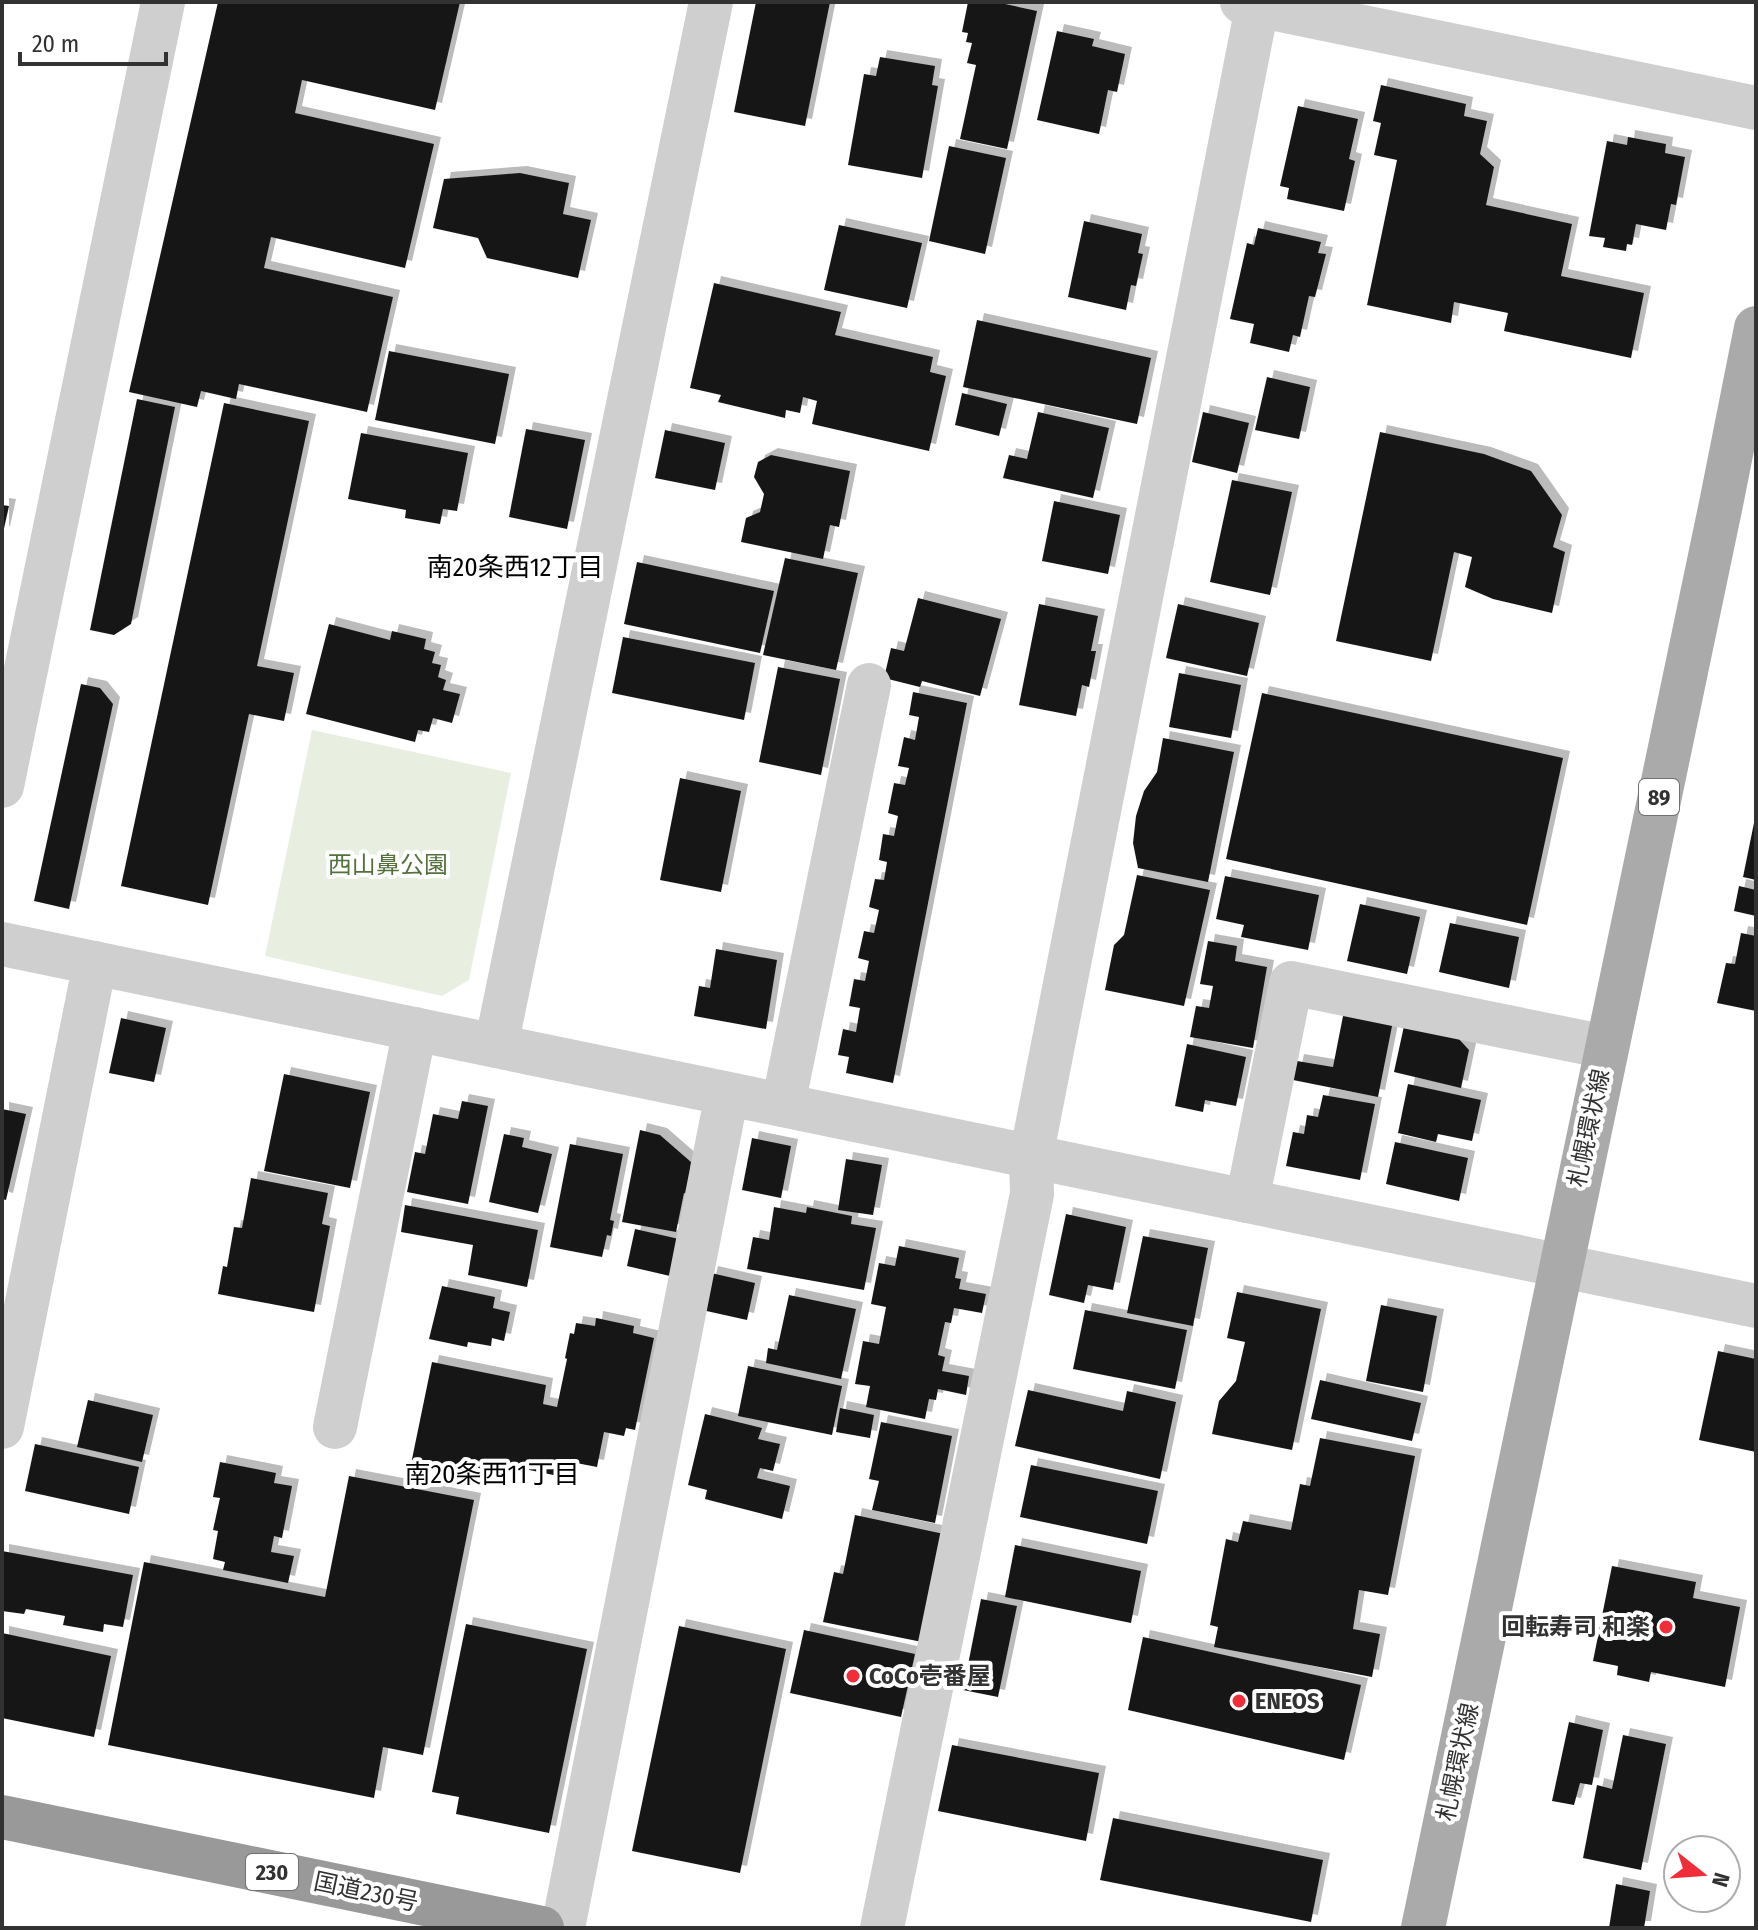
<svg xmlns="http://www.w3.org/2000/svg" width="1758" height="1930" font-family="'Fira Sans Condensed','Noto Sans JP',sans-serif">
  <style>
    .green { fill: #e8efe0 }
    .building { fill: #191919; filter: url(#shadow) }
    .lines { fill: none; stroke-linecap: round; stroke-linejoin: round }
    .minor { stroke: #cfcfcf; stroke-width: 44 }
    .major { stroke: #aaa; stroke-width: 44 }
    .highway { stroke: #999; stroke-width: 44 }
    .poi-dot { fill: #ef2e39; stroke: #fff; stroke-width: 3 }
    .labels { text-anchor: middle; stroke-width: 8; stroke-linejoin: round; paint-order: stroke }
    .shield { fill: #fff; stroke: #707070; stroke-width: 2 }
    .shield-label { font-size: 22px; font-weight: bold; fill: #323232 }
    .park-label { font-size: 24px; fill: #54713c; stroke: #fff }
    .street-label { font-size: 24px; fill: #323232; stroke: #fff }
    .poi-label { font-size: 24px; font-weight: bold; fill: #323232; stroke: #fff; text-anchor: start }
    .neighbourhood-label { font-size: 26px; fill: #000; stroke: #fff }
  </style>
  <defs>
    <filter id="shadow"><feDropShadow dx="7" dy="-7" stdDeviation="0" flood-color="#0004"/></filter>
  </defs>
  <rect width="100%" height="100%" fill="#fff"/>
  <polygon class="green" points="312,730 511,773 469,980 442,996 265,956"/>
  <g class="building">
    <polygon points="218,2 460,2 435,110 302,80 295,113 434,144 405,268 271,237 264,268 393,297 367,412 239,384 236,399 201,391 197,407 129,392"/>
    <polygon points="756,2 830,2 805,126 734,112"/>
    <polygon points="968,2 996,2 1037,11 1007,149 960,139 976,65 967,63 972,43 966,42 968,33 962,32"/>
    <polygon points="1057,31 1094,39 1092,46 1125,54 1117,92 1108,90 1099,134 1037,120"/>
    <polygon points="880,57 935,66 932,85 938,86 922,178 848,165 864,74 876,76"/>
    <polygon points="1381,85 1466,104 1464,116 1487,121 1480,154 1494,167 1486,205 1572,224 1561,276 1644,293 1631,358 1504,331 1508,313 1454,302 1451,323 1367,305 1397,160 1374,155 1381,123 1373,121"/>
    <polygon points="1298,106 1358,119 1349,159 1355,161 1344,211 1287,199 1289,188 1280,186"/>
    <polygon points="1628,137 1666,144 1665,153 1685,157 1676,205 1671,204 1666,230 1636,224 1632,245 1627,244 1626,251 1603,247 1605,238 1589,236 1607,141 1627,145"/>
    <polygon points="949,146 1006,158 985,254 929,241"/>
    <polygon points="520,173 569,183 563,214 591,220 578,278 487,258 478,238 433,228 444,179"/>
    <polygon points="1084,221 1142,234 1138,253 1143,254 1136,286 1131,285 1126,310 1068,297"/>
    <polygon points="839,225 922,243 907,308 824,290"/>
    <polygon points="1258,228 1321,242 1318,253 1326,254 1315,297 1309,296 1300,337 1293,335 1289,352 1250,343 1254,324 1230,319 1247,243 1254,245"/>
    <polygon points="714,283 841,312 835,335 933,357 930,372 946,376 929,451 812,424 817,401 803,397 800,413 786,410 785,418 718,402 721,395 690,388"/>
    <polygon points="977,320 1151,358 1137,424 963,387"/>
    <polygon points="389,351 509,374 495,444 375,420"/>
    <polygon points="1267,377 1310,387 1299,439 1255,430"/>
    <polygon points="962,393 1007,404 999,436 955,425"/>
    <polygon points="137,399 175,407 131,624 114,635 90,630"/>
    <polygon points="224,403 309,421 257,666 294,673 284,721 249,714 208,905 121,886"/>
    <polygon points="1038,412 1109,428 1093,498 1003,478 1009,455 1027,459"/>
    <polygon points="1203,412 1249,423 1237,473 1192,462"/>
    <polygon points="526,429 585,440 567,529 509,517"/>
    <polygon points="665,430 725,443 715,490 655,478"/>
    <polygon points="1380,432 1484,454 1531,471 1562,515 1553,547 1565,552 1552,613 1493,599 1465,587 1472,557 1454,552 1431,661 1336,641"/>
    <polygon points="361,433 468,453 457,511 443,509 440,524 405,518 406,510 348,499"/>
    <polygon points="771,455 850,471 839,527 830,525 823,559 741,542 746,518 760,512 764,494 754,477 758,462"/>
    <polygon points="1232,480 1292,492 1270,595 1210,582"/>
    <polygon points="1054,501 1120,515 1108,574 1042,561"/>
    <polygon points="2,505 9,506 3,533 2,533"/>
    <polygon points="785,558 858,573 836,670 763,655"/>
    <polygon points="637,562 774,591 760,653 624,624"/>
    <polygon points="918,598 1001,619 980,696 922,681 920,687 884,678 891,648 904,651"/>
    <polygon points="1039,604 1098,616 1091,651 1096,651 1089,687 1082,685 1076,716 1019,705"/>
    <polygon points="1178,604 1259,623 1247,676 1166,658"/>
    <polygon points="329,624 390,640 392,631 426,639 424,649 435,652 432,663 441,665 438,677 446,680 443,690 460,694 452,723 433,718 429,732 418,730 415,742 306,714"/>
    <polygon points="623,637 755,663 744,720 612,693"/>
    <polygon points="778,667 840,679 821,775 759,762"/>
    <polygon points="1179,673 1241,685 1231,738 1169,727"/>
    <polygon points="81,684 100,688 113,704 69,909 34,901"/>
    <polygon points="913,692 967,703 893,1083 846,1073 849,1057 838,1055 843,1029 856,1032 860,1008 849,1006 854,979 865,981 869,961 858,958 864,931 874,933 879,910 869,907 875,879 884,880 887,862 879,860 883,834 894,836 898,816 888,813 894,783 905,785 909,768 898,766 904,737 915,740 919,717 909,715"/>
    <polygon points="1262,693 1563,758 1527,925 1226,859"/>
    <polygon points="1163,738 1234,752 1208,882 1138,868 1133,843 1136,816 1144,791 1157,772"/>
    <polygon points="680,778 741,791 721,892 660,880"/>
    <polygon points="1755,818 1756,818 1756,880 1743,877"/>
    <polygon points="1137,875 1210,890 1184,1006 1105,990 1114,945 1124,935"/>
    <polygon points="1225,876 1319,895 1308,950 1241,937 1244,925 1216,919"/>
    <polygon points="1739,886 1756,890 1756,916 1734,911"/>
    <polygon points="1360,904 1420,917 1407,974 1347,961"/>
    <polygon points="1450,923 1519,937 1509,988 1439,972"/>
    <polygon points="1741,933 1756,936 1756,1011 1717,1003 1726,963 1735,964"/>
    <polygon points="1208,941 1237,946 1235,961 1267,967 1253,1048 1190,1037 1196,1006 1209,1008 1213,986 1200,984"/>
    <polygon points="716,949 777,960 766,1029 694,1016 699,986 710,988"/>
    <polygon points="1344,1011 1393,1021 1378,1097 1293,1080 1297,1061 1333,1067"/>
    <polygon points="121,1018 166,1028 154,1082 109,1073"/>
    <polygon points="1404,1026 1458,1038 1469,1050 1461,1088 1394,1072"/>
    <polygon points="1187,1044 1246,1057 1236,1106 1205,1100 1203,1112 1175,1106"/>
    <polygon points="284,1074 370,1092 350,1188 264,1171"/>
    <polygon points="1408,1084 1481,1100 1472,1141 1438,1134 1436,1142 1398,1133"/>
    <polygon points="1323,1095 1375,1104 1360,1180 1286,1166 1293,1132 1304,1134 1307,1115 1318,1117"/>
    <polygon points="462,1101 488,1106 468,1204 407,1192 415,1152 425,1154 433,1114 458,1119"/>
    <polygon points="2,1109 26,1114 6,1200 2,1199"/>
    <polygon points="640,1130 660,1135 691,1162 688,1195 684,1193 676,1232 622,1222"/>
    <polygon points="504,1134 524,1138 522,1147 552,1154 538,1213 489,1202"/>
    <polygon points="752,1138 791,1146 781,1198 742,1190"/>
    <polygon points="1395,1142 1468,1158 1459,1201 1386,1184"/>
    <polygon points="570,1144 623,1154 610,1220 614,1221 611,1236 607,1235 602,1257 550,1247"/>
    <polygon points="846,1159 882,1165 873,1215 838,1210"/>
    <polygon points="251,1178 328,1193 322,1224 330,1226 314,1312 218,1294 223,1266 227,1267 234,1227 242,1228"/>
    <polygon points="405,1205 538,1230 527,1287 468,1275 473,1245 401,1232"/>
    <polygon points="774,1207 806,1213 807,1207 852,1216 851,1224 876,1228 864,1290 747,1269 753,1237 769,1240"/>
    <polygon points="1066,1214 1126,1227 1113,1290 1088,1285 1084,1303 1049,1295"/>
    <polygon points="635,1229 679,1239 670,1276 627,1266"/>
    <polygon points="1143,1236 1208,1248 1193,1326 1127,1313"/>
    <polygon points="899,1246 959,1258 955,1278 961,1279 959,1289 986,1294 982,1313 954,1308 951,1323 945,1322 938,1355 945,1357 942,1371 969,1376 966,1395 938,1389 936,1400 929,1399 925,1419 866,1407 870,1386 855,1384 863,1341 879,1344 886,1307 871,1304 879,1263 895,1266"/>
    <polygon points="711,1273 755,1283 747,1320 702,1310"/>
    <polygon points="442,1286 495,1297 493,1308 510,1312 504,1341 492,1338 491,1346 468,1342 467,1347 429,1339"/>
    <polygon points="1237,1292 1321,1309 1292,1450 1212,1434 1219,1401 1236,1381 1245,1342 1227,1338"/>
    <polygon points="789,1295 856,1309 841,1379 766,1363 768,1348 777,1350"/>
    <polygon points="1381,1305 1437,1316 1423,1392 1366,1381"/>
    <polygon points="1085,1310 1187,1330 1175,1389 1073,1369"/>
    <polygon points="596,1318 634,1326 633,1333 654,1338 635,1430 626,1428 624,1436 604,1432 597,1467 566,1461 563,1477 510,1466 506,1483 411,1464 432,1362 546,1385 543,1404 557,1407 567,1359 565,1358 570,1333 574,1334 576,1323 595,1326"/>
    <polygon points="1718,1351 1756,1359 1756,1452 1699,1440"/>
    <polygon points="748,1366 842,1386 832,1435 738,1416"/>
    <polygon points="1320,1380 1421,1403 1412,1441 1311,1419"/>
    <polygon points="1028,1390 1123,1411 1127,1391 1176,1402 1160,1479 1015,1446"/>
    <polygon points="88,1400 153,1415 142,1462 77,1447"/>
    <polygon points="840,1408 874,1415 870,1438 836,1432"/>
    <polygon points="705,1414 762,1428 758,1439 780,1444 773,1471 760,1468 757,1478 790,1486 782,1519 705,1499 707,1490 688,1485"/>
    <polygon points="881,1422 952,1436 935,1523 872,1510 879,1481 869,1479"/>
    <polygon points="1320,1438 1415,1456 1388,1595 1359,1590 1353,1629 1380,1634 1372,1677 1214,1647 1218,1627 1210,1625 1226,1539 1238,1542 1243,1521 1291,1530 1300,1484 1310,1486"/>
    <polygon points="35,1444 139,1467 129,1514 25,1491"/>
    <polygon points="220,1462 276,1473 274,1483 292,1486 282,1538 274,1536 271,1552 294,1556 288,1583 223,1570 225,1562 213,1559 218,1531 213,1530 220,1498 213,1497"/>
    <polygon points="1031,1465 1158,1491 1147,1544 1020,1517"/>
    <polygon points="349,1476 474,1500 423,1755 383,1747 374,1798 108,1745 144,1562 325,1597"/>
    <polygon points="855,1515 944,1534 922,1642 823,1622 834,1572 843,1574"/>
    <polygon points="1015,1545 1141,1571 1131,1623 1005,1597"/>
    <polygon points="2,1551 133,1575 123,1627 104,1624 103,1632 63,1625 65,1616 26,1609 24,1614 2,1611"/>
    <polygon points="1612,1566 1696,1582 1693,1598 1740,1607 1725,1687 1651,1672 1649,1682 1617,1675 1618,1666 1593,1661"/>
    <polygon points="981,1599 1017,1606 998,1697 963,1690"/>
    <polygon points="466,1624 587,1649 549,1833 456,1814 459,1797 432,1792"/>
    <polygon points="679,1626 786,1649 740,1873 632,1851"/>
    <polygon points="804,1630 915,1654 901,1717 790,1693"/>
    <polygon points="2,1633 111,1656 94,1737 2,1718"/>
    <polygon points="1143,1637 1361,1685 1344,1760 1128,1710"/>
    <polygon points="1569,1722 1603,1730 1592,1785 1580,1783 1574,1805 1552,1801"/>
    <polygon points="1623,1735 1666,1744 1641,1870 1583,1858 1597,1785 1612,1789"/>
    <polygon points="952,1745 1099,1773 1086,1841 938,1811"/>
    <polygon points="1113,1818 1323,1860 1311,1922 1100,1880"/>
    <polygon points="1616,1884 1650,1891 1644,1928 1609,1928"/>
  </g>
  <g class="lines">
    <g class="minor">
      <polyline points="1242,2 1756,108"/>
      <polyline points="2,786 163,2"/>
      <polyline points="2,944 1756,1306"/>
      <polyline points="496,1046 711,2"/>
      <polyline points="783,1105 869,685"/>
      <polyline points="1247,1201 1291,983 1606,1047"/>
      <polyline points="2,1427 95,963"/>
      <polyline points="335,1427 415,1029"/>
      <polyline points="563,1928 727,1094"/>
      <polyline points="882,1928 1032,1194 1031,1157 1258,2"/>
    </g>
    <polyline class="major" points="1423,1928 1721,504 1756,328"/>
    <polyline class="highway" points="2,1817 542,1928"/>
  </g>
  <g class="poi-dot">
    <circle cx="1666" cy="1627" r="8"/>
    <circle cx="853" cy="1676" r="8"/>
    <circle cx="1239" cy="1701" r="8"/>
  </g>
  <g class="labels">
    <g class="shield">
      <rect x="1639" y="779" width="40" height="36" rx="6"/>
      <rect x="246" y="1854" width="52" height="36" rx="6"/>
    </g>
    <g class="shield-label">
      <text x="1659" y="805">89</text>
      <text x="272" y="1880">230</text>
    </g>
    <g class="park-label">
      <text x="388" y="873">西山鼻公園</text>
    </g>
    <g class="street-label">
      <text transform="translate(1589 1128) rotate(-78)" y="8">札幌環状線</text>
      <text transform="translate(1458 1762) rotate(-78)" y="8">札幌環状線</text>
      <text transform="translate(366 1892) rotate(12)" y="8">国道230号</text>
    </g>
    <g class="poi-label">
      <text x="1650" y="1635" text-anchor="end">回転寿司 和楽</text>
      <text x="869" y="1684">CoCo壱番屋</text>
      <text x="1255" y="1709">ENEOS</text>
    </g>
    <g class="neighbourhood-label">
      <text x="515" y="576">南20条西12丁目</text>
      <text x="492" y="1483">南20条西11丁目</text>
    </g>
  </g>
  <rect width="1758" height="1930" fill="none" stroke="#323232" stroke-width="8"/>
  <g transform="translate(1702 1874) rotate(107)"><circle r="38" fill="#ffffff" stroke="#adadad" stroke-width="2"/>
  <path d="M0-6L14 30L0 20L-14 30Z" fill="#ef2e39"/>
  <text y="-12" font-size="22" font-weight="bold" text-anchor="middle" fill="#323232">N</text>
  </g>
  <path d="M20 52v12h146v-12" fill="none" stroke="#323232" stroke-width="4"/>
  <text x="32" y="52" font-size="24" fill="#323232" stroke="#ffffff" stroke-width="6" paint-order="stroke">20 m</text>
</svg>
